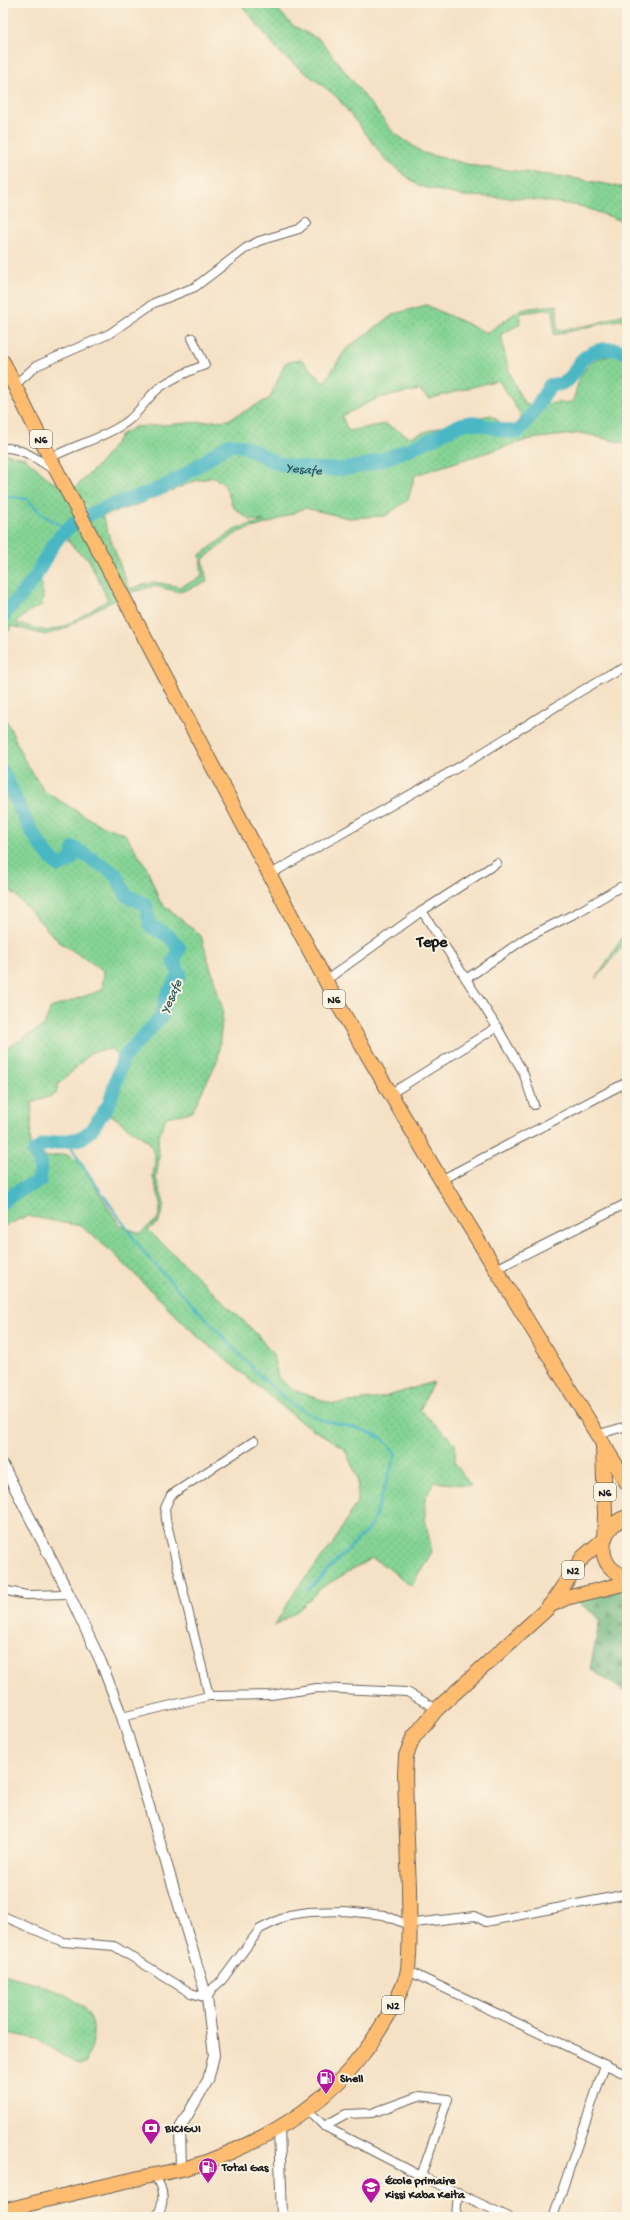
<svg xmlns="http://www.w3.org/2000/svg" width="630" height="2220" font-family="'Gochi Hand',sans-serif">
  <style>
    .green { fill: url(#green-dots); stroke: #507858; fill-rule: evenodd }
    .forest { fill: url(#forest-firs); stroke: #44694d }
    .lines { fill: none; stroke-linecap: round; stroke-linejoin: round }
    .stream { stroke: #49b7c4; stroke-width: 2.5 }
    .river { stroke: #49b7c4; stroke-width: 14 }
    .minor-casing { stroke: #686157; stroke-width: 10 }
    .tertiary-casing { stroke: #686157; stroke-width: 12 }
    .trunk-casing { stroke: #686157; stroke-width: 16 }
    .minor { stroke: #fff; stroke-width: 8 }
    .tertiary { stroke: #fff; stroke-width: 10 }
    .trunk { stroke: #fdbc70; stroke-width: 14 }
    .labels { text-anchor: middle; stroke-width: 4; stroke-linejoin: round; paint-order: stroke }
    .shield { fill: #fcf5e5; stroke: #5f5d58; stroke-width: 1 }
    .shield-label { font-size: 11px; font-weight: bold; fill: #1c1c1c }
    .poi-label { font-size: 12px; font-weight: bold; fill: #1c1c1c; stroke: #fcf5e5; text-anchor: start }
    .water-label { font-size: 13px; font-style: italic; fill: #2e5a5f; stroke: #fcf5e5 }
    .district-label { font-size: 16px; font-weight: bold; fill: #1c1c1c; stroke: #fcf5e5 }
  </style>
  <defs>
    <pattern id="green-dots" width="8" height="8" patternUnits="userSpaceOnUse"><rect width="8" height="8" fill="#85d494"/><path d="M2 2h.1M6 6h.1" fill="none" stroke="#72b57f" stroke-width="1.8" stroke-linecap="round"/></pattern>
    <pattern id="forest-firs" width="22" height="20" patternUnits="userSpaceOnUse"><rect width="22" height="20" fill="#6cb67e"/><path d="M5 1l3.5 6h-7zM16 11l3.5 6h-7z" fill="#589366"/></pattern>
  </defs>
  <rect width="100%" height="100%" fill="#fcf5e5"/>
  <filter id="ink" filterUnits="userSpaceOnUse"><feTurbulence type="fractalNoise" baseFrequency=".025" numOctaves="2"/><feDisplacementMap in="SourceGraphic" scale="8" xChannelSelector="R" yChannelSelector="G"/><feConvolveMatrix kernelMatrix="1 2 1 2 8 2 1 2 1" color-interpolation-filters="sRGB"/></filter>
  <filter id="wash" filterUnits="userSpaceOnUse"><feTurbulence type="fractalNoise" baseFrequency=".012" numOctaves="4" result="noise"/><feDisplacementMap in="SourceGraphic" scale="16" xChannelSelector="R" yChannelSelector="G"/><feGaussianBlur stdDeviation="0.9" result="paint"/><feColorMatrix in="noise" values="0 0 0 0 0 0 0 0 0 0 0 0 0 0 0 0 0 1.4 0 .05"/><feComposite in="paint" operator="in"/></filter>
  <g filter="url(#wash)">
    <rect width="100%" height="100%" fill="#f5e1c5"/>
    <g class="green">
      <polygon points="240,3 272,3 292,25 320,40 393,132 423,153 475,166 573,178 627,188 627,223 581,206 521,198 463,196 419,186 387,161 336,96 281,54"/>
      <path d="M426,305l61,28 34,-24 36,-4v26l37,-7 33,-11v5l-73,17 -1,-26 -32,4 -2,12 -18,9c4,26 10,49 25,71l47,-3c7,-29 12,-46 46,-47l8,-15v106l-4,-3 -41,-10 -52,6 -115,36 -7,25 -23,16 -37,2 -43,-10 -36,15 -31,9 -35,27 4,23 -27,10 -26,-6 -25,7 -34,17 -31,19 -19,6 -33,-9 -9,13v-186l22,5 27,24 24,5 26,-26 20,-27 13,-7 93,-7 42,-22 15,-35 16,-4 23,24 22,-34 48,-35zM498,380l23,35 -4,10 -11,2 -15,-12 -43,9 -38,13 -25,-13 -37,7 -6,-15 36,-18 41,-8 10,9zM214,477l11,9 8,21 17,13 14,1 -27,7 -37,27 2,22 -22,10 -26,-5 -25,7 -27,-73 35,-11 58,-24zM69,528l-1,13 10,11 10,6 20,42 -45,27 -17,4 -30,-8 15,-13 11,-4 1,-12 -2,-14 -7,-2c10,-18 18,-37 35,-50z"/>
      <path d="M3,713l22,48 19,30 54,33 27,10 22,34 13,34 41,34 22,74 -5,49 -26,53 -26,5 -8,22 1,19 -3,20 8,25 -5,19 -11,8 108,103 17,22 5,23 15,12 40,14 48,-6 52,-16 -13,28 35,33v20l16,23 -36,-4 -10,16v21l7,33 -21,34 -24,-19 -15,-9 -51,30 -21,21 -26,17 24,-39 34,-42 25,-43 1,-24 -14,-30 -43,-26 -104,-86 -85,-84 -31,-26 -54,-10 -24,11v-177l41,-24 7,-18 51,-18 2,-19 -46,-30 -55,-59zM111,1049l12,9 -14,46 2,11 39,28 5,14 -2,21 8,25 -3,16 -18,14 -20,-7 -40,-64 -15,-8 -17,3 -14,-5 -4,-6 2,-43 24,-9 2,-9 34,-33z"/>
      <polygon points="627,930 627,940 596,979"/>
      <path d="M3,1974c27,8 92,20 90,58 0,10 -5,21 -7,31l-8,2 -41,-26 -34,-7z"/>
    </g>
    <polygon class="forest" points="627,1584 627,1693 590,1669 600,1619 570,1596"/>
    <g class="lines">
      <g class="stream">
        <polyline points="3,496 27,499 43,515 58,524 69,528"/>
        <polyline points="67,1140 80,1162 145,1254 259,1375 290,1403 321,1420 360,1429 382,1438 396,1453 372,1525 308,1590"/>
      </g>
      <g class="river">
        <path id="s1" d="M3,616c10,-13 22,-24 31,-37 9,-15 15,-32 27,-44 27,-28 67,-33 100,-47 24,-11 45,-29 67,-43 20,-3 34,14 53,19 19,5 41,6 61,5 30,-2 64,-19 92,-31 10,-5 22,-13 33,-15 12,-2 34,10 51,9l15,-19 17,-28c4,-1 9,0 13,-2 11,-4 12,-17 20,-24 12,-11 30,-13 44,-6"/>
        <path d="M3,772c13,28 32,75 56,94l12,-6 3,-12 42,26 10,21 20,10 4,21 19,10 10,12 -5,13 6,13 -13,21 -6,22 -38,41 -14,46 -18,26 -9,8 -39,7 -9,7 6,10v19c-14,7 -26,10 -37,21"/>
      </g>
    </g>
  </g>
  <g filter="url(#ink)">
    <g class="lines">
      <g class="minor-casing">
        <g id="minor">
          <polyline points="16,384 36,366 109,334 154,303 195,287 246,248 259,241 299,229 306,223"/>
          <path d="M3,448c19,-1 35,12 51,22"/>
          <path d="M50,458c24,-13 52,-19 75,-35 14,-9 20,-24 34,-35 13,-10 30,-17 46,-23l-13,-27"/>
          <polyline points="269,875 471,760 576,694 627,664"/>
          <polyline points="466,979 526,938 580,911 620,887"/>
          <polyline points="325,981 422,911 497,863"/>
          <polyline points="497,1027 523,1072 534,1105"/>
          <polyline points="390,1094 497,1027 422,911"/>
          <polyline points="441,1180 627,1082"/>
          <polyline points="496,1269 627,1203"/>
          <polyline points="596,1435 627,1426"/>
          <polyline points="3,1590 26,1595 69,1594"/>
          <polyline points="209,1696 166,1520 165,1508 171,1495 254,1441"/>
          <polyline points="122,1717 209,1696 271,1695 317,1688 407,1692 437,1709"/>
          <polyline points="3,1916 63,1942 114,1946 191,1993 207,1998 213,1988 222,1980 260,1929 289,1915 309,1912 344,1911 384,1915 406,1924 475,1916 486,1922 627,1894"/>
          <polyline points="408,1971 627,2075"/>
          <polyline points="308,2110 324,2126 421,2176 509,2217"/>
          <polyline points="324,2126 346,2114 372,2113 419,2096 448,2099 421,2176"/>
          <path d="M154,2175c10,14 12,28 2,42"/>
          <polyline points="456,2217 458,2192"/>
          <polyline points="553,2217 605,2065"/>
        </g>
      </g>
      <g class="tertiary-casing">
        <g id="tertiary">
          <polyline points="3,1465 69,1594 101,1662 122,1717 207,1998 214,2055 208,2080 180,2128 181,2169"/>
          <polyline points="279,2128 282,2217"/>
        </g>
      </g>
      <g class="trunk-casing">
        <g id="trunk">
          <polyline points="3,362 50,458 340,1008 441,1180 627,1483"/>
          <path d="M627,1517c-30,9 -33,53 0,59"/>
          <polyline points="549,1606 566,1598 627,1583"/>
          <path d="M3,2211c44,-12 88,-22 132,-32 24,-5 48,-9 71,-17 70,-26 132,-65 172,-130 9,-14 28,-46 30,-63 3,-27 1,-56 1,-83 -2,-37 -3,-75 -4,-112l1,-18 7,-18 24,-29 112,-102 34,-50 21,-18 1,-25 -2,-68"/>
        </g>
      </g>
      <use href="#minor" class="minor"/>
      <use href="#tertiary" class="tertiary"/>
      <use href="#trunk" class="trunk"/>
    </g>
  </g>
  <defs>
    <g id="fuel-pin" transform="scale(1)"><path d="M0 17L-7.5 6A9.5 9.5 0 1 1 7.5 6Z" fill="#b5179e" stroke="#fcf5e5"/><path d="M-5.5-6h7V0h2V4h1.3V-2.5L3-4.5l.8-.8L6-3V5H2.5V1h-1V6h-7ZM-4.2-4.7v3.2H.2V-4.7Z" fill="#fff"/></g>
    <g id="bank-pin" transform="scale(1)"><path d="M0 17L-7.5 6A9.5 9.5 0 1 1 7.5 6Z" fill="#b5179e" stroke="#fcf5e5"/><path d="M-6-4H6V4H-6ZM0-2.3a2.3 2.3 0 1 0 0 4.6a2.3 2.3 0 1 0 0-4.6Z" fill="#fff"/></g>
    <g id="school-pin" transform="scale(1)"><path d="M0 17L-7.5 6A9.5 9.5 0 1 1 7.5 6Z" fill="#b5179e" stroke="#fcf5e5"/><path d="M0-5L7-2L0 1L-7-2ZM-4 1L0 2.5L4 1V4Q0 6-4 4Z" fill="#fff"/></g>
  </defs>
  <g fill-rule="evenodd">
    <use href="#fuel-pin" x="326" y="2078"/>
    <use href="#bank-pin" x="151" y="2128"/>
    <use href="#fuel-pin" x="208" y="2167"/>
    <use href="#school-pin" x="371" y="2187"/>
  </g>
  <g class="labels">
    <g class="shield">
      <rect x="30" y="430" width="22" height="18" rx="3"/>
      <rect x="323" y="990" width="22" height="18" rx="3"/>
      <rect x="594" y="1483" width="22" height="18" rx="3"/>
      <rect x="562" y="1561" width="22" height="18" rx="3"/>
      <rect x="382" y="1996" width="22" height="18" rx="3"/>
    </g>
    <g class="shield-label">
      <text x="41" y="443">N6</text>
      <text x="334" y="1003">N6</text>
      <text x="605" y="1496">N6</text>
      <text x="573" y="1574">N2</text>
      <text x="393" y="2009">N2</text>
    </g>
    <g class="poi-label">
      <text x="340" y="2082">Shell</text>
      <text x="165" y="2132">BICIGUI</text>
      <text x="222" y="2171">Total Gas</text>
      <text x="385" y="2184">École primaire<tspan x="385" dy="14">Kissi Kaba Keita</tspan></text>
    </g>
    <g class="water-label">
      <text dy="5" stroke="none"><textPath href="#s1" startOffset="372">Yesafe</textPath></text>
      <text transform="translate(170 996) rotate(-66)" y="5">Yesafe</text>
    </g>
    <g class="district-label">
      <text x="432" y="946">Tepe</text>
    </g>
  </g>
  <rect width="630" height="2220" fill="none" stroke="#fcf5e5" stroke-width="16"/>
</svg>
